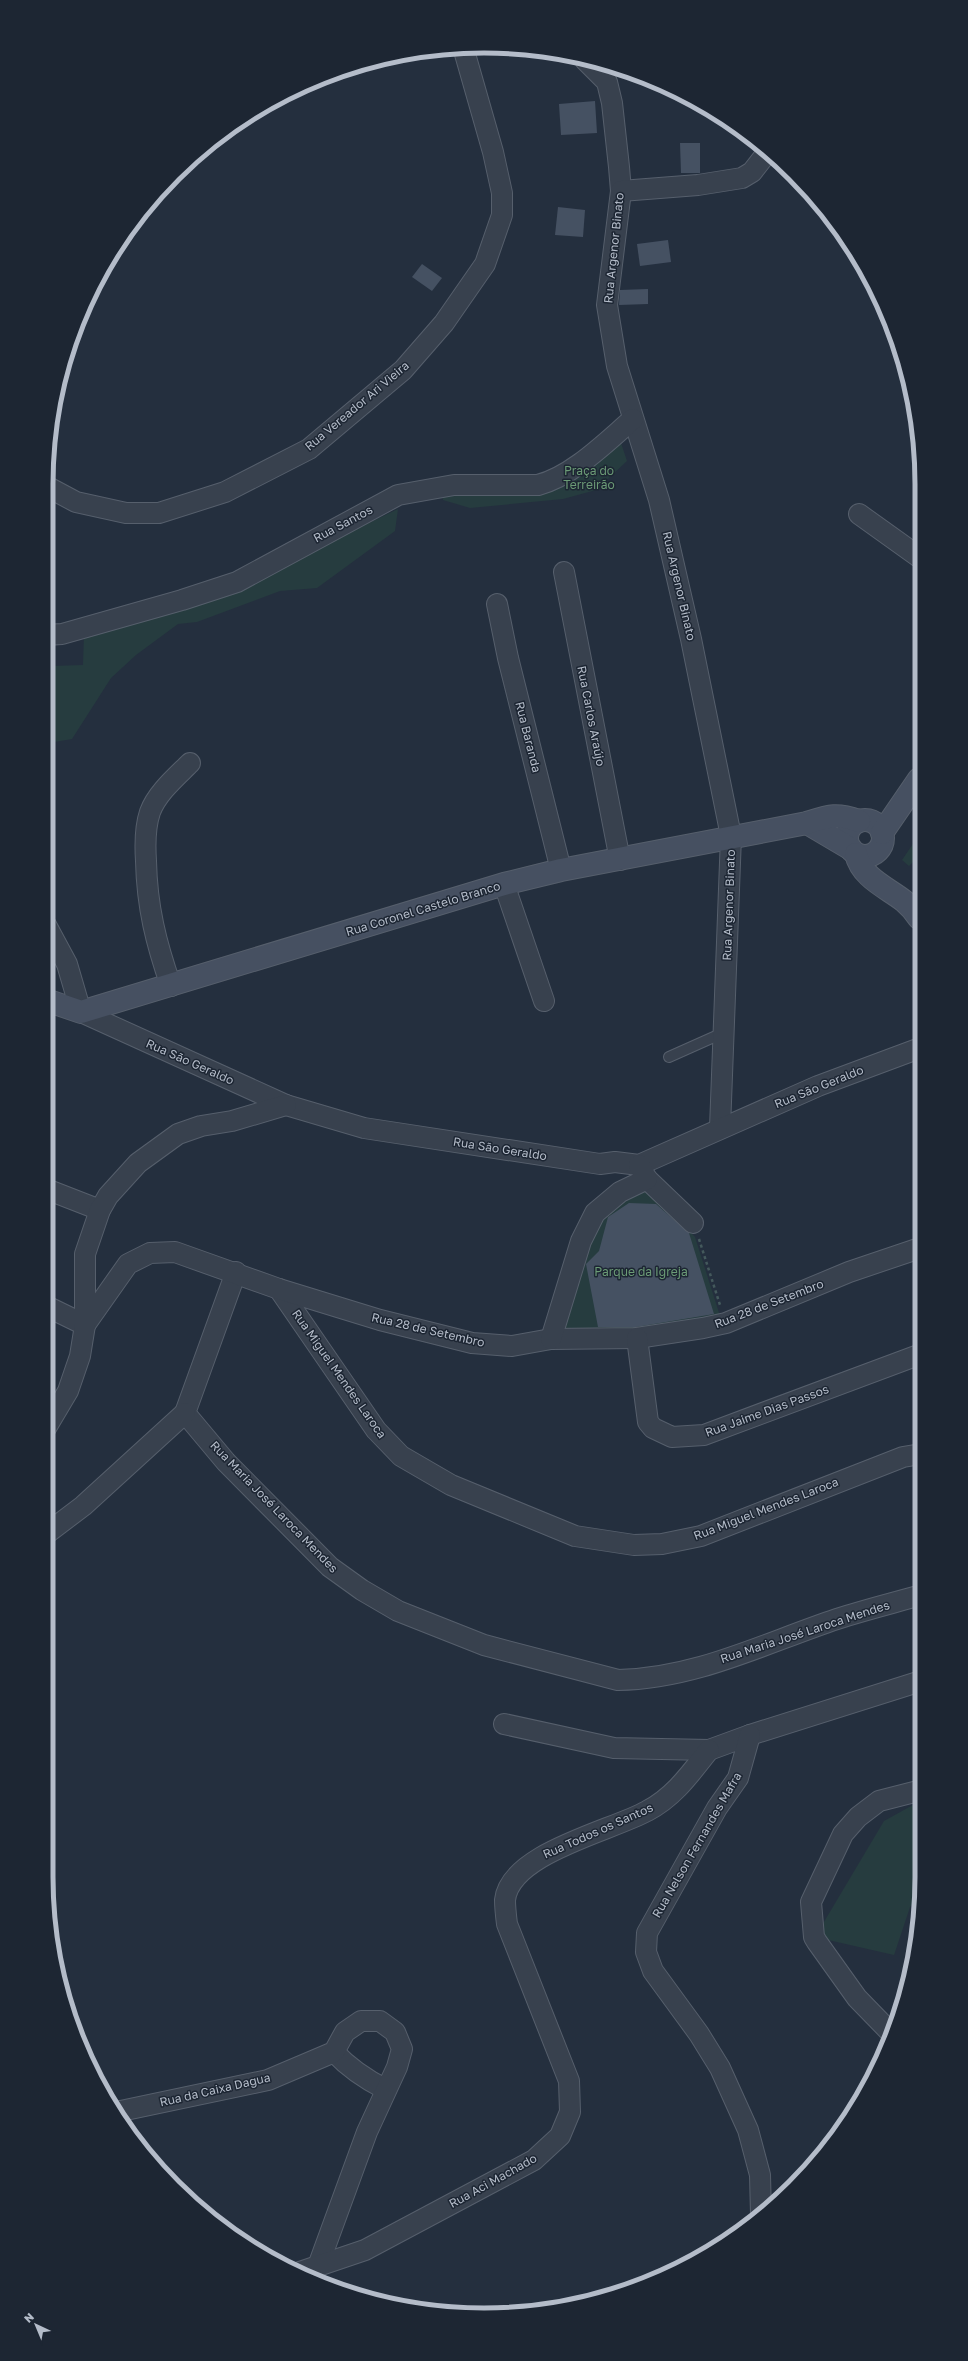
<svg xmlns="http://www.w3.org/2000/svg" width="968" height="2361" font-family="'Golos Text',sans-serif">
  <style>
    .green { fill: #263c3f }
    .building { fill: #455162 }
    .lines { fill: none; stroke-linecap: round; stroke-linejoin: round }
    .service-casing { stroke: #565f6c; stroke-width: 12 }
    .minor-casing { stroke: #565f6c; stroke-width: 22 }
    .secondary-casing { stroke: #565f6c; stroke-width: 24 }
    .path { stroke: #44595c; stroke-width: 2.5; stroke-dasharray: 3 3; stroke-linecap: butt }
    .service { stroke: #38414e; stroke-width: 10 }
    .minor { stroke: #38414e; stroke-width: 20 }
    .secondary { stroke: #465061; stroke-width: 22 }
    .labels { text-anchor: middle; stroke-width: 3; stroke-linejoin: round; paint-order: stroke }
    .street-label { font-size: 12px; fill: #b4bcc9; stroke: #1d2633 }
    .park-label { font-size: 12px; fill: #6b9a76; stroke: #1d2633 }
    .rim { fill: none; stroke: #b4bcc9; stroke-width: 5 }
  </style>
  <rect width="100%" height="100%" fill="#242f3e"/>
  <g class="green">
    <polygon points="619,437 627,461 596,490 563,499 470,508 443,500 442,491 546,485"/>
    <polygon points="398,509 395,531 317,588 280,591 197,622 178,624 136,655 111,678 72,739 48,743 46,742 46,704 48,702 46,701 46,676 51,666 83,665 84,635 271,570"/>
    <polygon points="919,835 919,856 909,866 902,860"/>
    <polygon points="650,1189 695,1237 721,1319 657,1332 563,1333 592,1224 629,1196"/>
    <polygon points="922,1800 921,1895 910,1907 894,1955 815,1937 884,1821"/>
  </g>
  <g class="building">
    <polygon points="595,101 597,133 561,135 559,104"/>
    <polygon points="680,143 700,143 700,173 681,173"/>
    <polygon points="558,207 585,210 583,237 555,235"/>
    <polygon points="668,240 671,262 640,266 637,244"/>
    <polygon points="422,264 442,278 432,291 412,277"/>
    <polygon points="648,289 648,304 619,305 620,290"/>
    <polygon points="629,1203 656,1204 689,1233 714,1314 636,1327 598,1327 586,1264 599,1251 608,1217"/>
  </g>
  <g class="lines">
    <g class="service-casing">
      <polyline id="service" points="669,1057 725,1032"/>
    </g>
    <g class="minor-casing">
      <g id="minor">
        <polyline points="585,60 607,82 612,103 619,167 621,191 607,305 617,366 659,500 691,639 731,836 720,1128"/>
        <polyline points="621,191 698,185 742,178 752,172 766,154"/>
        <polyline points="46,486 76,502 126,513 159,513 225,492 309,449 403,370 444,323 485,264 502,215 502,193 493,152 463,47"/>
        <polyline points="859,514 919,557"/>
        <polyline points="564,572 620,860"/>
        <polyline points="497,604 508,658 561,870"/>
        <path d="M46,635l16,-1 120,-34 55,-18 161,-87 56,-10h84c35,-9 69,-44 95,-66"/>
        <polyline points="504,884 544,1001"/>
        <polyline points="46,925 67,964 81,1012 286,1105 364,1128 600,1164 615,1162 639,1165 818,1086 920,1048"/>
        <path d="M171,986c-15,-43 -24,-79 -25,-125 -1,-15 -1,-34 4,-49 7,-19 26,-35 40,-49"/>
        <polyline points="647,1179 693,1223"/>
        <polyline points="46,1189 100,1210"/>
        <path d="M236,1272l-51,141 41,49 104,105 32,23 36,21 86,34 134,35c77,-1 147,-37 219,-61 27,-9 56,-16 84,-24"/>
        <polyline points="279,1289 376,1430 401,1456 451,1485 575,1536 634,1545 662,1544 701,1536 903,1457 921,1454"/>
        <polyline points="46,1306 85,1325"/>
        <polyline points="85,1325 128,1264 150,1253 175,1252 279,1289 380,1320 472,1343 512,1346 551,1339 637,1338 703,1328 726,1323 849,1272 920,1248"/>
        <polyline points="637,1338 648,1422 653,1428 672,1437 704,1435 921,1354"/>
        <polyline points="551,1339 581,1241 595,1213 620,1192 647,1179 639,1165"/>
        <polyline points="46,1428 68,1391 80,1356 85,1325 85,1254 100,1210 108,1196 138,1163 178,1134 201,1126 232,1121 286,1105"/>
        <polyline points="46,1534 83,1506 185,1413"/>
        <polyline points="504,1724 614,1748 709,1750 750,1735 921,1681"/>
        <polyline points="750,1735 738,1778 717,1808 647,1933 646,1952 653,1971 699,2034 720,2068 748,2130 760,2175 761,2214"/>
        <polyline points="892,2034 857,1998 817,1942 814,1937 811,1902 843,1834 858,1817 879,1801 922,1790"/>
        <path d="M334,2052c16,17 31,27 51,37"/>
        <polyline points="116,2112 268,2080 334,2052 345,2032 361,2021 380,2021 395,2032 402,2049 397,2067 367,2132 318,2266"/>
        <path d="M300,2272l65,-22 169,-90 26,-24 10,-24 -1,-31 -62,-157c-1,-8 -2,-16 -2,-24 5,-47 106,-69 142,-89 27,-14 43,-37 62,-61"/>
      </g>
    </g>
    <g class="secondary-casing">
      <g id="secondary">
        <circle cx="865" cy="838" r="18"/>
        <polyline points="807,823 851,849"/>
        <polyline points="882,833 919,779"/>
        <path d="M856,854c6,24 30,33 48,47 6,5 11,11 15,17"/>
        <path d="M46,1000l35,12 423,-128 57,-14 246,-47c22,-7 29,-10 52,-2"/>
      </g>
    </g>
    <polyline class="path" points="699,1239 720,1305"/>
    <use href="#service" class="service"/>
    <use href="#minor" class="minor"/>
    <use href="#secondary" class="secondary"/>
  </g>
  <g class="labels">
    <g class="street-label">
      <text transform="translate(614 248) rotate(-84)" y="4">Rua Argenor Binato</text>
      <text transform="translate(357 406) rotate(-40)" y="4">Rua Vereador Ari Vieira</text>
      <text transform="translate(343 524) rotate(-28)" y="4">Rua Santos</text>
      <text transform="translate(679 586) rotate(77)" y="4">Rua Argenor Binato</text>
      <text transform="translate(591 716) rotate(79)" y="4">Rua Carlos Araújo</text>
      <text transform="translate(528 737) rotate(76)" y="4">Rua Baranda</text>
      <text transform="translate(729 905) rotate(-88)" y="4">Rua Argenor Binato</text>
      <text transform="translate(423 909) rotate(-17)" y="4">Rua Coronel Castelo Branco</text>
      <text transform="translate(190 1062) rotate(24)" y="4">Rua São Geraldo</text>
      <text transform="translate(819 1087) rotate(-22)" y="4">Rua São Geraldo</text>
      <text transform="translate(500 1149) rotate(9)" y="4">Rua São Geraldo</text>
      <text transform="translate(769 1304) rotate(-21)" y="4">Rua 28 de Setembro</text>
      <text transform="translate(428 1330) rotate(13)" y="4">Rua 28 de Setembro</text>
      <text transform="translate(339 1374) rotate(55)" y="4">Rua Miguel Mendes Laroca</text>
      <text transform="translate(767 1411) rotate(-20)" y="4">Rua Jaime Dias Passos</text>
      <text transform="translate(274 1507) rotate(46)" y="4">Rua Maria José Laroca Mendes</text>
      <text transform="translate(766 1509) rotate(-21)" y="4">Rua Miguel Mendes Laroca</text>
      <text transform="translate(805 1632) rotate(-18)" y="4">Rua Maria José Laroca Mendes</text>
      <text transform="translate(598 1831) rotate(-24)" y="4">Rua Todos os Santos</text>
      <text transform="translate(697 1845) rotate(-60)" y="4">Rua Nelson Fernandes Mafra</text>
      <text transform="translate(215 2090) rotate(-13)" y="4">Rua da Caixa Dagua</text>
      <text transform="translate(493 2181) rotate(-29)" y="4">Rua Aci Machado</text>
    </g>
    <g class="park-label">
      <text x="589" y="475">Praça do<tspan x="589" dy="14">Terreirão</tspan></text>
      <text x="641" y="1276">Parque da Igreja</text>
    </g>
  </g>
  <path d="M0 0H968V2361H0ZM484 53H484A431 431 0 0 1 915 484V1877A431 431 0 0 1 484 2308H484A431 431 0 0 1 53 1877V484A431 431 0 0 1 484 53Z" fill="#1d2633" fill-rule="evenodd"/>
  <path class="rim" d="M484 53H484A431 431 0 0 1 915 484V1877A431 431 0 0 1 484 2308H484A431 431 0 0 1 53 1877V484A431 431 0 0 1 484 53Z"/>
  <g transform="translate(36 2325) rotate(316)" stroke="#1d2633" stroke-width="3" paint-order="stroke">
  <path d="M0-3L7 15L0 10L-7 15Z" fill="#b4bcc9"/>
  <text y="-6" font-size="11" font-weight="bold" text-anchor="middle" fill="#b4bcc9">N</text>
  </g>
</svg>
